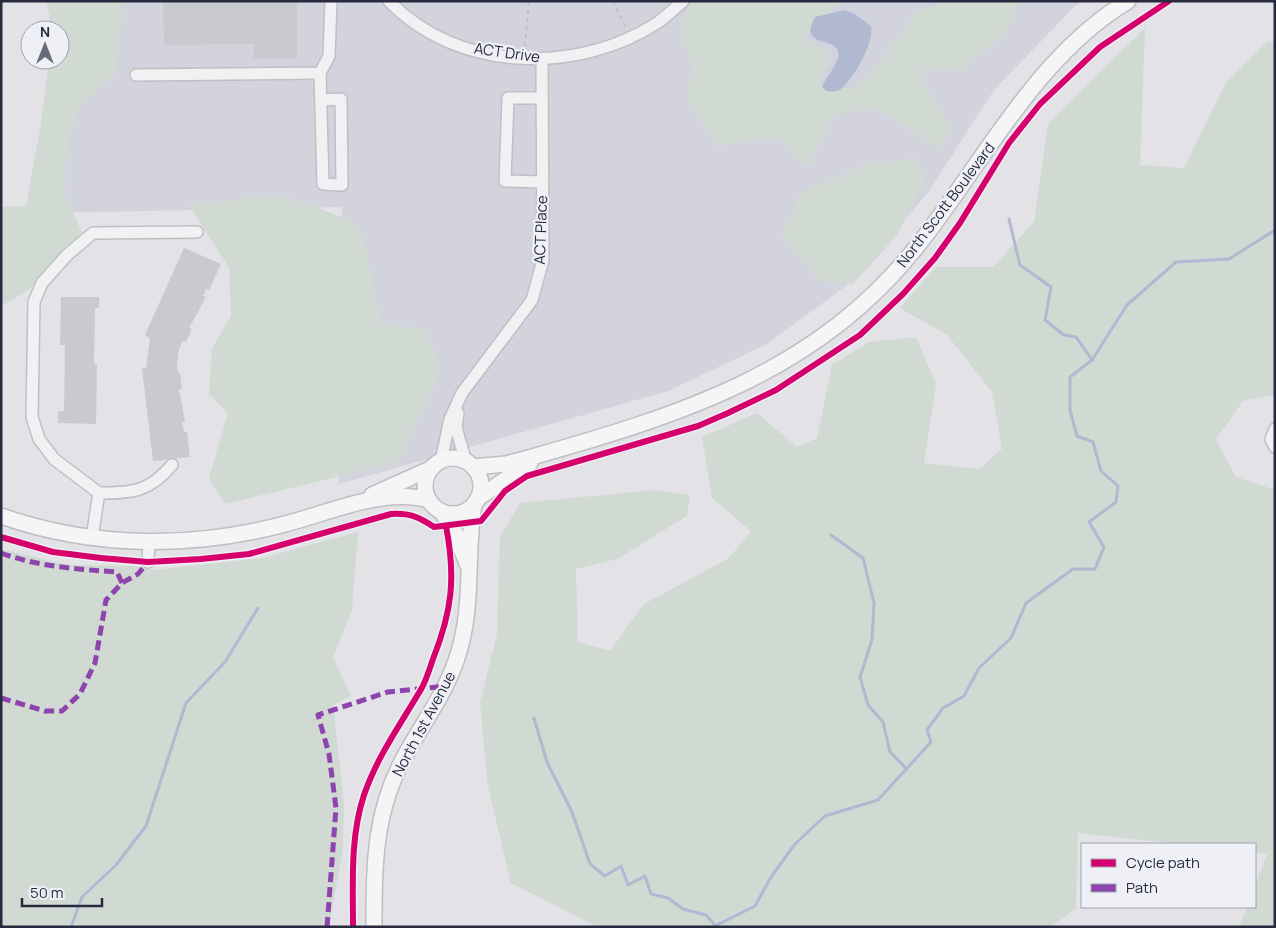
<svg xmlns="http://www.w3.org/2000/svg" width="1276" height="928" font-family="Manrope,sans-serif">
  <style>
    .built { fill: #d2d3dc }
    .green { fill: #d0dad2 }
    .water { fill: #b0b8d2 }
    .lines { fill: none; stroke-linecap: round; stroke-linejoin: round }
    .stream { stroke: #b0b8d2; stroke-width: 3 }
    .building { fill: #c9cacf }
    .minor-casing { stroke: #bfbfc4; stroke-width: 14 }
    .major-casing { stroke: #bebfc4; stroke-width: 18 }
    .path { stroke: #c0c1c7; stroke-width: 2; stroke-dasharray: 4 4; stroke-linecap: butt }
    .minor { stroke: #f1f1f3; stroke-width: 11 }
    .major { stroke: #f5f5f6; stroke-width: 15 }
    .quiet { stroke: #8e44ad; stroke-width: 5; stroke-dasharray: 10 5; stroke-linecap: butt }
    .cycleway-casing { stroke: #eff0f6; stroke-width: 9 }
    .cycleway { stroke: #d6006c; stroke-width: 6 }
    .labels { text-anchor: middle; stroke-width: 4.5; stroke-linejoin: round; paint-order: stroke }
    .street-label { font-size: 15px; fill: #282b40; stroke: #eff0f6 }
  </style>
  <rect width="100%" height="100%" fill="#e2e2e7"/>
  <polygon class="built" points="50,1 1084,1 1076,5 994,90 927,194 846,286 767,344 668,391 339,484 342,207 49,213 60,60 60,30 49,30"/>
  <g class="green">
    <polygon points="46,1 123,1 116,72 80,107 67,146 65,194 84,237 31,288 1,306 1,207 26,206 41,124 49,60 60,60 60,30 53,30"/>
    <polygon points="694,1 842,1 804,36 831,56 819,84 856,89 881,62 915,13 948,1 1020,1 1003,36 962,69 918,70 951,132 939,148 876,108 834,114 808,166 792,152 780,136 717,146 687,100 692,65 678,23"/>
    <polygon points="1145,28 1140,165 1184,168 1225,84 1268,41 1275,43 1275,395 1243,401 1216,439 1236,477 1275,490 1275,927 1239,927 1247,907 1255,907 1255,886 1267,854 1255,852 1255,844 1181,844 1078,833 1076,909 1050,927 598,927 511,883 488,787 480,703 497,634 500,537 520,503 656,490 690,495 687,516 617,559 576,569 578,642 610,651 644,604 729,558 751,531 712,498 702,437 757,413 797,447 817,438 832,365 869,342 916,337 936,384 924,463 979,469 1002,449 992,392 947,335 900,308 936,267 993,267 1034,222 1048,124"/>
    <polygon points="918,158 924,182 897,235 853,284 820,281 782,236 800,194 867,164"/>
    <polygon points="281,195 353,221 365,244 381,325 424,328 442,368 398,462 225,504 209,478 228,413 209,394 212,348 231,316 229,268 189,205"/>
    <polygon points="358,532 352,610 333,657 351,696 333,705 344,802 343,848 329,927 1,927 1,549 67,565 133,566 152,570 263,558"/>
  </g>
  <path class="water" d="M844,10l11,4 16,12c4,16 -17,52 -30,63 -4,3 -10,3 -15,2l-4,-5c5,-9 13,-19 16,-28 6,-25 -42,-6 -23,-41z"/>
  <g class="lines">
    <g class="stream">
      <polyline points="1092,360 1127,305 1176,262 1229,259 1275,230"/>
      <polyline points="831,535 863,558 874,603 872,640 860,677 868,705 883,722 890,752 907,769"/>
      <polyline points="534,718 547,762 572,812 590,864 605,876 621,866 628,885 645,876 651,894 668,898 683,909 706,915 714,924"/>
      <polyline points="71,927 82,897 116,865 146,826 186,703 225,662 258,608"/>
      <polyline points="713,927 755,906 771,877 795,844 825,816 878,800 931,742 927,730 943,708 964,696 979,668 1011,638 1026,603 1073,569 1095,569 1104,547 1089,522 1116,502 1118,486 1101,471 1093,442 1077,436 1070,410 1070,377 1092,360 1076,337 1064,335 1045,320 1051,287 1020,265 1009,219"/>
    </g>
  </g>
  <g class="building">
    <polygon points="163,1 297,1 297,58 251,59 254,55 254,44 164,45"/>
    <polygon points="184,248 221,264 209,290 206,289 203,296 206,297 189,328 192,329 186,342 183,341 179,349 177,365 178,373 180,373 182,389 179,389 185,422 182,422 184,432 187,432 190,457 153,461 142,368 146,368 150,338 145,335"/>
    <polygon points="61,297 99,297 99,308 95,308 94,364 97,364 96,424 58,423 58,411 64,411 65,345 60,345"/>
  </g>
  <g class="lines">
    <g class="minor-casing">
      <g id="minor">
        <path d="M389,1c68,71 188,74 268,22 9,-6 18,-15 26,-22"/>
        <path d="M320,73c1,37 2,74 3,111l19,1 -1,-86 -20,1"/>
        <polyline points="136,75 320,73 329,56 331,1"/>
        <polyline points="542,98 508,98 505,181 543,182"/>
        <polyline points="458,413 456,428 466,462"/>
        <polyline points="1275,429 1271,439 1275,447"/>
        <polyline points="441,461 450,419 462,393 532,300 543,260 542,59"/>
        <polyline points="99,493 54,459 39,439 32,417 34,302 42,283 67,255 93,233 197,232"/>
        <path d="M92,537l7,-44c34,0 50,-1 73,-28"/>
        <polyline points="148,562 149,542"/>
      </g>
    </g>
    <g class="major-casing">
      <g id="major">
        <circle cx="453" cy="486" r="28"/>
        <path d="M473,467l33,-3 19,-5c155,-44 295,-86 397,-219 63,-81 116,-185 206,-239"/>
        <polyline points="372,495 432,468"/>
        <polyline points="478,498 530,463"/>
        <polyline points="442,512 456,534 467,564"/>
        <path d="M1,516c92,32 190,33 284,8 44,-11 98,-37 144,-24"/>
        <path d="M374,927c0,-62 0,-117 32,-173 17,-31 38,-59 50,-93 19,-55 9,-102 18,-157"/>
      </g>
    </g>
    <g class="path">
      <polyline points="613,1 626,28"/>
      <polyline points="525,46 529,1"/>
    </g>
    <use href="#minor" class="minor"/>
    <use href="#major" class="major"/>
    <g class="quiet">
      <path d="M1,553c38,14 76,16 116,19l5,11"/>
      <polyline points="1,698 45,711 62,711 80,694 95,663 106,600 122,583 138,574 148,562"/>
      <polyline points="327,927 336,808 329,754 318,715 388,692 446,686"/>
    </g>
    <g class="cycleway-casing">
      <g id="cycleway">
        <path d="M1,537l52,15 48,6 47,4 53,-3 48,-5 142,-40c19,-1 28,3 43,13l47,-6 24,-30 22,-15 171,-50 30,-13 48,-23 84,-55 43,-41 32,-36 25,-35 49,-80 31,-39 60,-57 69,-46"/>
        <path d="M353,927c0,-44 -3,-90 11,-132 13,-38 36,-70 56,-104 6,-9 9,-21 13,-32 19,-48 23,-81 13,-133"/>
      </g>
    </g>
    <use href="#cycleway" class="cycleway"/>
  </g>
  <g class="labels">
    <g class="street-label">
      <text transform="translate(507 53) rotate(8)" y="5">ACT Drive</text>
      <text transform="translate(946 205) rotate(-53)" y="5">North Scott Boulevard</text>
      <text transform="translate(541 230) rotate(-88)" y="5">ACT Place</text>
      <text transform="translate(424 724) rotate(-62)" y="5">North 1st Avenue</text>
    </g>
  </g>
  <rect width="1276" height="928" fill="none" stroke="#282b40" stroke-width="5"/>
  <rect x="1081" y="843" width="175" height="65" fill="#eff0f6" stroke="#9fa1ad"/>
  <rect x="1091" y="859" width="25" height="8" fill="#d6006c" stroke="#9fa1ad"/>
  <text x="1126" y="868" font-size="15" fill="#282b40">Cycle path</text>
  <rect x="1091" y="884" width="25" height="8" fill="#8e44ad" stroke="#9fa1ad"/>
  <text x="1126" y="893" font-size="15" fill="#282b40">Path</text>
  <g transform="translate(45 45)"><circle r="24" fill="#eff0f6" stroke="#9fa1ad"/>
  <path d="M0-4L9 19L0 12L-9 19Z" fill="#696b7a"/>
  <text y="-8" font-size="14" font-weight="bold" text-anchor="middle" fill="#282b40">N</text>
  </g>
  <path d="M22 898v8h80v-8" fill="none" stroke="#282b40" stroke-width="2.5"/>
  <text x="30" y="898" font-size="15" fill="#282b40" stroke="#eff0f6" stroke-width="4" paint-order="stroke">50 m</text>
</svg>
